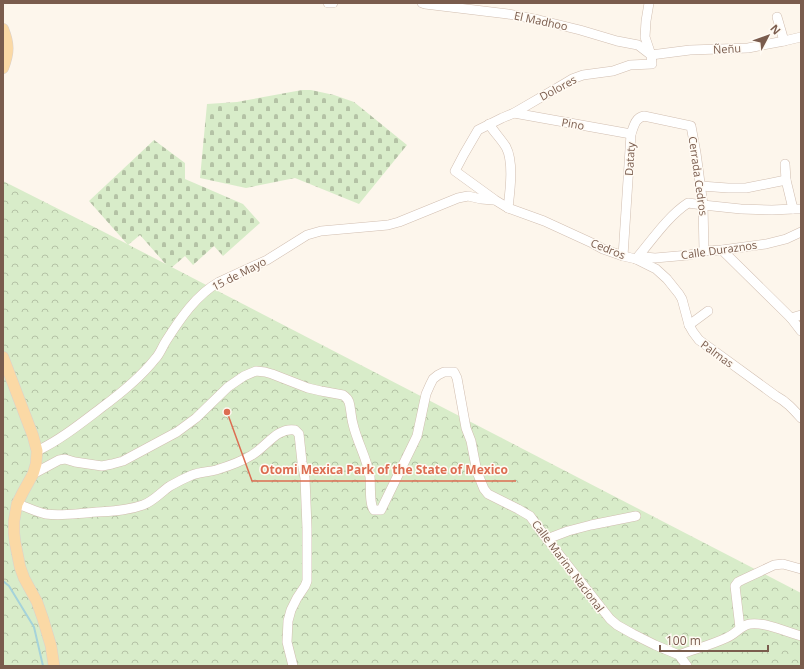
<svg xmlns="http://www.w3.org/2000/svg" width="804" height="669" font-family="'Open Sans',sans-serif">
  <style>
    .cemetery { fill: url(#cemetery-stones) }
    .park { fill: url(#park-crowns) }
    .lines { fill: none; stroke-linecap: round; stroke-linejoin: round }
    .stream { stroke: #a5d3da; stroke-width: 2 }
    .minor-casing { stroke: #d1beb0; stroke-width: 10 }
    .major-casing { stroke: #dad1cd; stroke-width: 12 }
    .minor { stroke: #fff; stroke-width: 9 }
    .major { stroke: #fbd9a5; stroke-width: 11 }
    .labels { text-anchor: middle; stroke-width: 3; stroke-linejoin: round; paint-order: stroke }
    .street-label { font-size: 11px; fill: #7a5c4d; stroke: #fffaf3 }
    .leader { fill: none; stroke: #dc6d51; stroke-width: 1.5 }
    .callout-dot { fill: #dc6d51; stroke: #fffaf3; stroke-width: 1.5 }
    .callout-label { font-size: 12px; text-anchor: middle; font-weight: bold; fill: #dc6d51; stroke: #fffaf3; stroke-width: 3; stroke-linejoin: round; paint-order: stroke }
  </style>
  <defs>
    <pattern id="cemetery-stones" width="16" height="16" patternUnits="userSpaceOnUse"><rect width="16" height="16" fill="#d8ecc9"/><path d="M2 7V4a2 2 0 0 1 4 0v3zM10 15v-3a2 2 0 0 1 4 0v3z" fill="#b4c2a5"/></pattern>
    <pattern id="park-crowns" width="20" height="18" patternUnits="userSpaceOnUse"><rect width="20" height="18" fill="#d8ecc9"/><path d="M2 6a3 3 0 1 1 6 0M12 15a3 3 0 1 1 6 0" fill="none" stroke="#b4c2a5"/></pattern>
  </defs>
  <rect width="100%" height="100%" fill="#fdf6ec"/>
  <g class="cemetery">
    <polygon points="302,90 311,90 334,95 354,102 407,145 359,204 295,178 246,188 200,178 207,104 237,102"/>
    <polygon points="154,140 185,163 185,179 243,204 260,223 223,256 214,246 193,265 185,256 170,269 140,235 128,245 89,201"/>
  </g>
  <polygon class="park" points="3,181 102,231 801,593 801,666 3,666"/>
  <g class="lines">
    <polyline class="stream" points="3,581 9,586 34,627 43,666"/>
    <g class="minor-casing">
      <g id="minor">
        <polyline points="328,3 333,3"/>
        <polyline points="422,3 425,4 508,14 539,20 580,30 617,41 638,45 651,55"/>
        <path d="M649,3l-3,18 -1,16 6,18 1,9 -22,1 -17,6 -30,4 -11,4 -10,6 -48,28 -12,5 -24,12 -14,24 -9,17 40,29 13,8 36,13 48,22 11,6 20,7 13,3 20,10 11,10 12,15 3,5 7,26 4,7 6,8 77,56c11,6 17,13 25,22"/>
        <polyline points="777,17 784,41"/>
        <polyline points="651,55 690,50 748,48 784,41 801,37"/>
        <polyline points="514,113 631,134"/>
        <path d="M489,124c5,8 12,15 17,23 8,15 4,44 2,61"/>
        <polyline points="785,164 786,180 793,209"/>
        <polyline points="701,186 728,188 746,188 786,180"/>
        <polyline points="722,250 791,318 801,315"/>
        <path d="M623,256l8,-122c3,-8 4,-16 13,-18l47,10 5,27 7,52 1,46"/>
        <path d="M636,259c16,-19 32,-43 52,-56l15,2 38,4 31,1 21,-1h8"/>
        <polyline points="636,259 645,257 655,258 689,255 704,251 722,250 766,244 786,239 801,232"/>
        <polyline points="791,318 801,331"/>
        <polyline points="689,325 708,311"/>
        <path d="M37,451c23,-11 43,-27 64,-43 19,-14 39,-30 54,-49 5,-5 7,-12 11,-18 14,-22 30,-46 53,-59l48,-22 40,-25 14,-4 67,-6 11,-3 59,-24 10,-2 13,3 12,1"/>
        <path d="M33,474l26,-14 6,-1 10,3 27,4 10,-2 11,-3 54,-29 19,-14 32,-31 16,-11 12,-5 9,1 7,2 36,14 13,3 22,4c3,2 5,4 6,7 2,7 2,15 4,22 4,18 14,34 17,53 1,9 -1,27 4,33h7l36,-74 9,-42 4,-9 3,-6 5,-4 6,-3h10l3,6 9,50 5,13 6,31 7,17 4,5 30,15 12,7 17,23 63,80 7,6 16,9 22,11 24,10 8,11"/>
        <path d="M17,504c10,3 19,8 29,10 13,2 27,0 40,-1 19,-2 38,-1 57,-8 11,-4 18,-13 27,-19 7,-4 15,-8 22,-11 8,-3 16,-3 24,-5 13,-4 25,-8 36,-15 14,-8 25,-28 43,-25l4,4 3,28 3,16 2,50v53l-2,5 -8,12 -6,12 -3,11 -1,21 6,24"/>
        <polyline points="547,539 568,531 591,525 636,516"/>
        <polyline points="740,628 735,586 738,582 742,580 774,565 783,564 801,569"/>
        <path d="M679,655c16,-6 32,-10 47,-17 9,-3 15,-13 24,-14 16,-2 36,8 51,12"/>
      </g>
    </g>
    <g class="major-casing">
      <g id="major">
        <path d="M3,29c6,15 6,23 0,39"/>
        <polyline points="3,357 33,436 37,451 36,464 33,474 23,492 17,504 14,521 14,533 15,542 20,567 24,578 37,602 43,619 51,646 54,666"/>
      </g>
    </g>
    <use href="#minor" class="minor"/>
    <use href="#major" class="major"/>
  </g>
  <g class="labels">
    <g class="street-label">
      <text transform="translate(541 21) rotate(12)" y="4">El Madhoo</text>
      <text transform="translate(727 49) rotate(-3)" y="4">Ñeñu</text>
      <text transform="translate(558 88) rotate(-28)" y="4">Dolores</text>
      <text transform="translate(573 124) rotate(10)" y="4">Pino</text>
      <text transform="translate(630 159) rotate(-86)" y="4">Dataty</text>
      <text transform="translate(698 176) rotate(82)" y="4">Cerrada Cedros</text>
      <text transform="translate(608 249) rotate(22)" y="4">Cedros</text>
      <text transform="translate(719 250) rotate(-8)" y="4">Calle Duraznos</text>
      <text transform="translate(239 274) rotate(-27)" y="4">15 de Mayo</text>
      <text transform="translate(717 354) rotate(36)" y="4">Palmas</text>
      <text transform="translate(568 566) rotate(53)" y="4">Calle Marina Nacional</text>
    </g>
  </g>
  <path class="leader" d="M227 412L252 481H516"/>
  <circle class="callout-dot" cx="227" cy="412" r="4"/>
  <g class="callout-label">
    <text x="384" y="474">Otomi Mexica Park of the State of Mexico</text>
  </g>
  <rect width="804" height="669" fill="none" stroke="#7a5c4d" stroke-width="8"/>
  <g transform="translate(768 36) rotate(49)" stroke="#fffaf3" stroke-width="3" paint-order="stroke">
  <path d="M0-3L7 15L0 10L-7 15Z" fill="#7a5c4d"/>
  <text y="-6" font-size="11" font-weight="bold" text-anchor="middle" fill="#7a5c4d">N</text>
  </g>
  <path d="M660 645v6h108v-6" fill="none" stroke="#7a5c4d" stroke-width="2"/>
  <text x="666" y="645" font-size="12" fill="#7a5c4d" stroke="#fffaf3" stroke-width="3" paint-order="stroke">100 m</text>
</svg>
